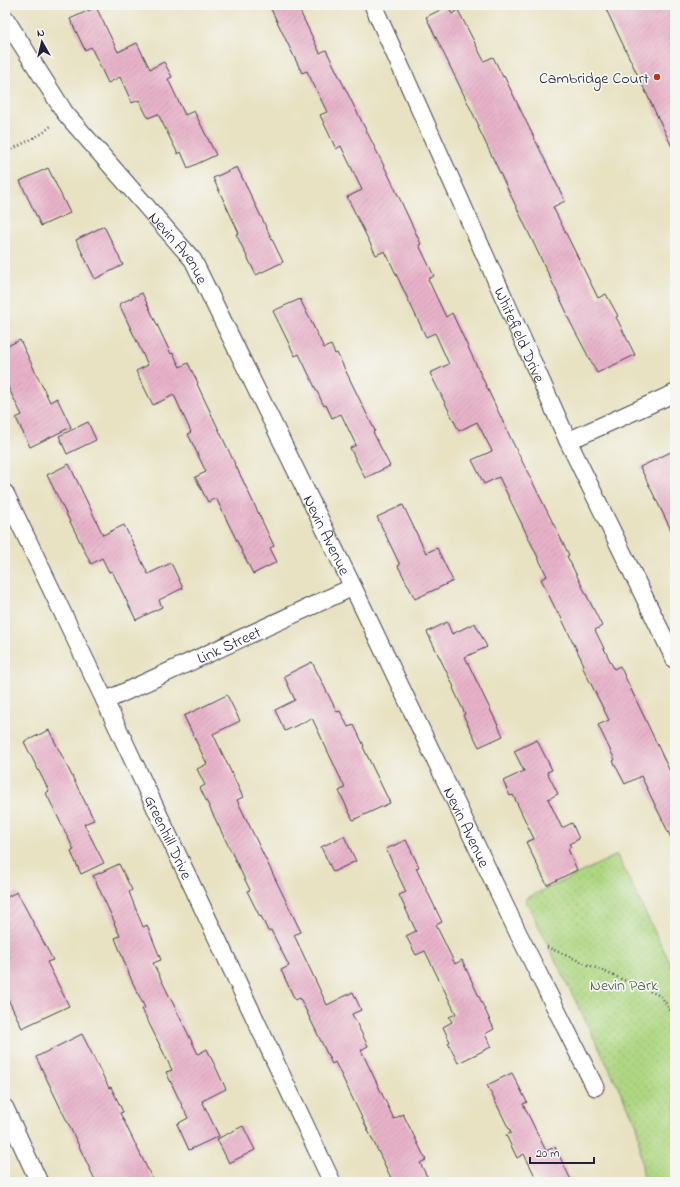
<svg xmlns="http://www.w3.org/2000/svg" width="680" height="1187" font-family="'Indie Flower',sans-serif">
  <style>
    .grass { fill: url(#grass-dots); stroke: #687c5e }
    .building { fill: url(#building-hatch) }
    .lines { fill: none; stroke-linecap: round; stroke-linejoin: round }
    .minor-casing { stroke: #403f4f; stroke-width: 19 }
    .path { stroke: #403f4f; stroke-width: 2.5; stroke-dasharray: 1 3; stroke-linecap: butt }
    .minor { stroke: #fff; stroke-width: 17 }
    .poi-dot { fill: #c8321e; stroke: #f6f6f2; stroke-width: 1.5 }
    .labels { text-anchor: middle; stroke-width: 3.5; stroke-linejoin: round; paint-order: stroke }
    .poi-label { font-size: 16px; fill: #22223b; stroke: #f6f6f2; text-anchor: end }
    .street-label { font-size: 16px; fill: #22223b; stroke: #f6f6f2 }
    .park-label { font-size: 16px; fill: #4c5850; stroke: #f6f6f2 }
  </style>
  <defs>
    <pattern id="grass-dots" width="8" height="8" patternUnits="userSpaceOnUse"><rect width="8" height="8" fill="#afd782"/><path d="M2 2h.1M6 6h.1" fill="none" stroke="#96b871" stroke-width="1.8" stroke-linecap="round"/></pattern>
    <pattern id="building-hatch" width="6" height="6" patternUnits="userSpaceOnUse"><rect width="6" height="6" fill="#e8b3c9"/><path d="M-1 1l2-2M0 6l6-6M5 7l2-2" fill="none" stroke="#c79aae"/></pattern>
  </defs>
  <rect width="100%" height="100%" fill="#f6f6f2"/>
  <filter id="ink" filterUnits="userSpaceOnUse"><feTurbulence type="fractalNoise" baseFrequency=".025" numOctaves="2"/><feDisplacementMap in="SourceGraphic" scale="8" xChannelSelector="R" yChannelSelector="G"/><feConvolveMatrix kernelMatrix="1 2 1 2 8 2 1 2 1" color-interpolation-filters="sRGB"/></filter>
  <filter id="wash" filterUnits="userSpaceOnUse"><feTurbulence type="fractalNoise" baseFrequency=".012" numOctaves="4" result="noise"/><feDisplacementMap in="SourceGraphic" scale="16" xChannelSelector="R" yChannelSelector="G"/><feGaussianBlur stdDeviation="0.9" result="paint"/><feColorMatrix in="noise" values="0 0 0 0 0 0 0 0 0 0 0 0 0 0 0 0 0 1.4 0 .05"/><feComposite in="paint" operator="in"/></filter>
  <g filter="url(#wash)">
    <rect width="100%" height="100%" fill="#e8e2c2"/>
    <polygon class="grass" points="617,855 675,973 675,1182 644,1182 637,1125 525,899"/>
    <g id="blocks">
      <g class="building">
        <polygon points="269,5 297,5 320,53 326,50 389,176 421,244 419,245 434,276 428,279 436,296 446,317 452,313 512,441 569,555 567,556 602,626 595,630 614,669 620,666 675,782 675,846 641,776 625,784 613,761 615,760 598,725 609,720 582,666 584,665 559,613 558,614 541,579 547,576 499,477 484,484 472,460 492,451 477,422 459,431 430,373 449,364 435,333 426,337 385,251 376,255 347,197 362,190 341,146 336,149 320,115 327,112 307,71 302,73"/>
        <polygon points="604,5 675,5 675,153"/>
        <polygon points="448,6 452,14 458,10 484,61 493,57 503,77 504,76 565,201 553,207 598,298 606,294 618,316 616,317 635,355 597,373 566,314 567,313 478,127 479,126 426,17"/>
        <polygon points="96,7 118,52 137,43 150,69 164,62 172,77 168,79 185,115 194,111 216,155 188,168 181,152 178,154 158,114 148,118 139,100 132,103 120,77 108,83 91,47 85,50 70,19"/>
        <polygon points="237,167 283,262 256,275 236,234 239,233 213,178"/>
        <polygon points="48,168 70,213 41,226 20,181"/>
        <polygon points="104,226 123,265 95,279 76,240"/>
        <polygon points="142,293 171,354 173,353 180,367 188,363 198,383 197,384 274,546 270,548 277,562 253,574 216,498 208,502 195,477 206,472 188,434 191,432 174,395 153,405 136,371 148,365 119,304"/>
        <polygon points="300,299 324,348 331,345 335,354 337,353 375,431 373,432 390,466 365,478 350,448 356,445 341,414 332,418 326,405 324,406 299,354 295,356 273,311"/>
        <polygon points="20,340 50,402 57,398 71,427 30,447 16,418 22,415 5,381 5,347"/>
        <polygon points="88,422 96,440 67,454 59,436"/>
        <polygon points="675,450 675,538 640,467"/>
        <polygon points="69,464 103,535 124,525 148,574 171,563 183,588 159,600 162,607 136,620 112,571 109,572 102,558 91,564 47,475"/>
        <polygon points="403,505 426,553 437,548 453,581 415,599 398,566 400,565 377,517"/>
        <polygon points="447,622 452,634 475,623 487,647 465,657 503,736 479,747 463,715 465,714 453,688 454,687 427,632"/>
        <polygon points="312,662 337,712 340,711 348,727 354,725 364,746 363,747 390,803 353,820 339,791 345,788 312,718 285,731 275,710 295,700 284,676"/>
        <polygon points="227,695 240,721 213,734 243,797 237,800 301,932 294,935 327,1005 353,992 361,1010 352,1014 368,1046 361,1050 394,1119 403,1114 426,1160 420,1163 430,1182 393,1182 335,1062 332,1064 300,998 295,1000 281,970 289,966 271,930 268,931 261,916 260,917 247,891 250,890 200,788 205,785 197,769 207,764 184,716"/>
        <polygon points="49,730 94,820 84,824 104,863 81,874 71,852 74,850 46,793 49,791 24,742"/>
        <polygon points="537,740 552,770 547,772 558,794 548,799 562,828 572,823 579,839 569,844 571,847 568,849 577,870 547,885 526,842 534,839 513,795 510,796 503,781 524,771 514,751"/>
        <polygon points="344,836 356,861 333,872 321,847"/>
        <polygon points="406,840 419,867 416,868 442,922 436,925 455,964 462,960 494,1029 485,1034 491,1047 458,1063 448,1043 450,1042 443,1027 452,1022 449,1017 456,1014 425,951 416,955 406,936 416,931 399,895 406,892 386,849"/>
        <polygon points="119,864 132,890 129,892 143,927 147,925 161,960 153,963 198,1054 207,1049 226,1089 202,1101 219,1136 189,1150 177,1124 188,1118 166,1072 172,1070 142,1009 145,1008 131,979 115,938 120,936 114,923 115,923 93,876"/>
        <polygon points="17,892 53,960 47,962 69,1006 22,1028 5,993 5,898"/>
        <polygon points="82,1034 109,1088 111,1087 123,1112 120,1113 154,1182 96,1182 78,1144 36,1057"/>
        <polygon points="512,1073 527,1102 523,1104 546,1151 555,1147 572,1182 538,1182 524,1154 517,1158 506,1135 511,1133 487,1085"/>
        <polygon points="243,1126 255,1150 229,1163 217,1139"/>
      </g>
    </g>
  </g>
  <g filter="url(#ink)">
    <use href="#blocks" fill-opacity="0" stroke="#403f4f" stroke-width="1"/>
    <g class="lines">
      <g class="minor-casing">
        <g id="minor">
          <path id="s1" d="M373,5l195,436 107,219"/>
          <path id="s2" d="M5,18l60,95 128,147 160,327 166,348 76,152"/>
          <polyline points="568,441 675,393"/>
          <path id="s3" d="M5,493l100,208 227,481"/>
          <path id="s4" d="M105,701l248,-114"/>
          <polyline points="5,1108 39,1182"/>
        </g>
      </g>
      <g class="path">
        <polyline points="5,153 43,133 52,125"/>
        <polyline points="547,947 661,996 675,1018"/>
      </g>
      <use href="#minor" class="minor"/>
    </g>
  </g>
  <circle class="poi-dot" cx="657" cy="77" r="4"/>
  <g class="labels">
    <g class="poi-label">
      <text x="649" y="83">Cambridge Court</text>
    </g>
    <g class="street-label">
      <text dy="6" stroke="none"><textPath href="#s2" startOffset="289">Nevin Avenue</textPath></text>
      <text dy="6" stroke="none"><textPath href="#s1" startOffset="361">Whitefield Drive</textPath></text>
      <text dy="6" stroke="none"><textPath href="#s2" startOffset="613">Nevin Avenue</textPath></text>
      <text dy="6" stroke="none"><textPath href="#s4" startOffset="136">Link Street</textPath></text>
      <text dy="6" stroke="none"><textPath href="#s2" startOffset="937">Nevin Avenue</textPath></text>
      <text dy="6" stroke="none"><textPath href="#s3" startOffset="381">Greenhill Drive</textPath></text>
    </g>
    <g class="park-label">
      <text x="624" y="990">Nevin Park</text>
    </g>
  </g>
  <rect width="680" height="1187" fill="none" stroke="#f6f6f2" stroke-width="20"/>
  <g transform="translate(42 42) rotate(352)" stroke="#f6f6f2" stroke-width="3" paint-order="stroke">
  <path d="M0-3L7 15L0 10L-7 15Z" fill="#22223b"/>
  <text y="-6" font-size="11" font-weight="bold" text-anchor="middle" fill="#22223b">N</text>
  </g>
  <path d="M530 1157v6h64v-6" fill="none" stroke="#22223b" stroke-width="2"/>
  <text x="536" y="1157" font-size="12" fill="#22223b" stroke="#f6f6f2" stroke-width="3" paint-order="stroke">20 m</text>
</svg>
